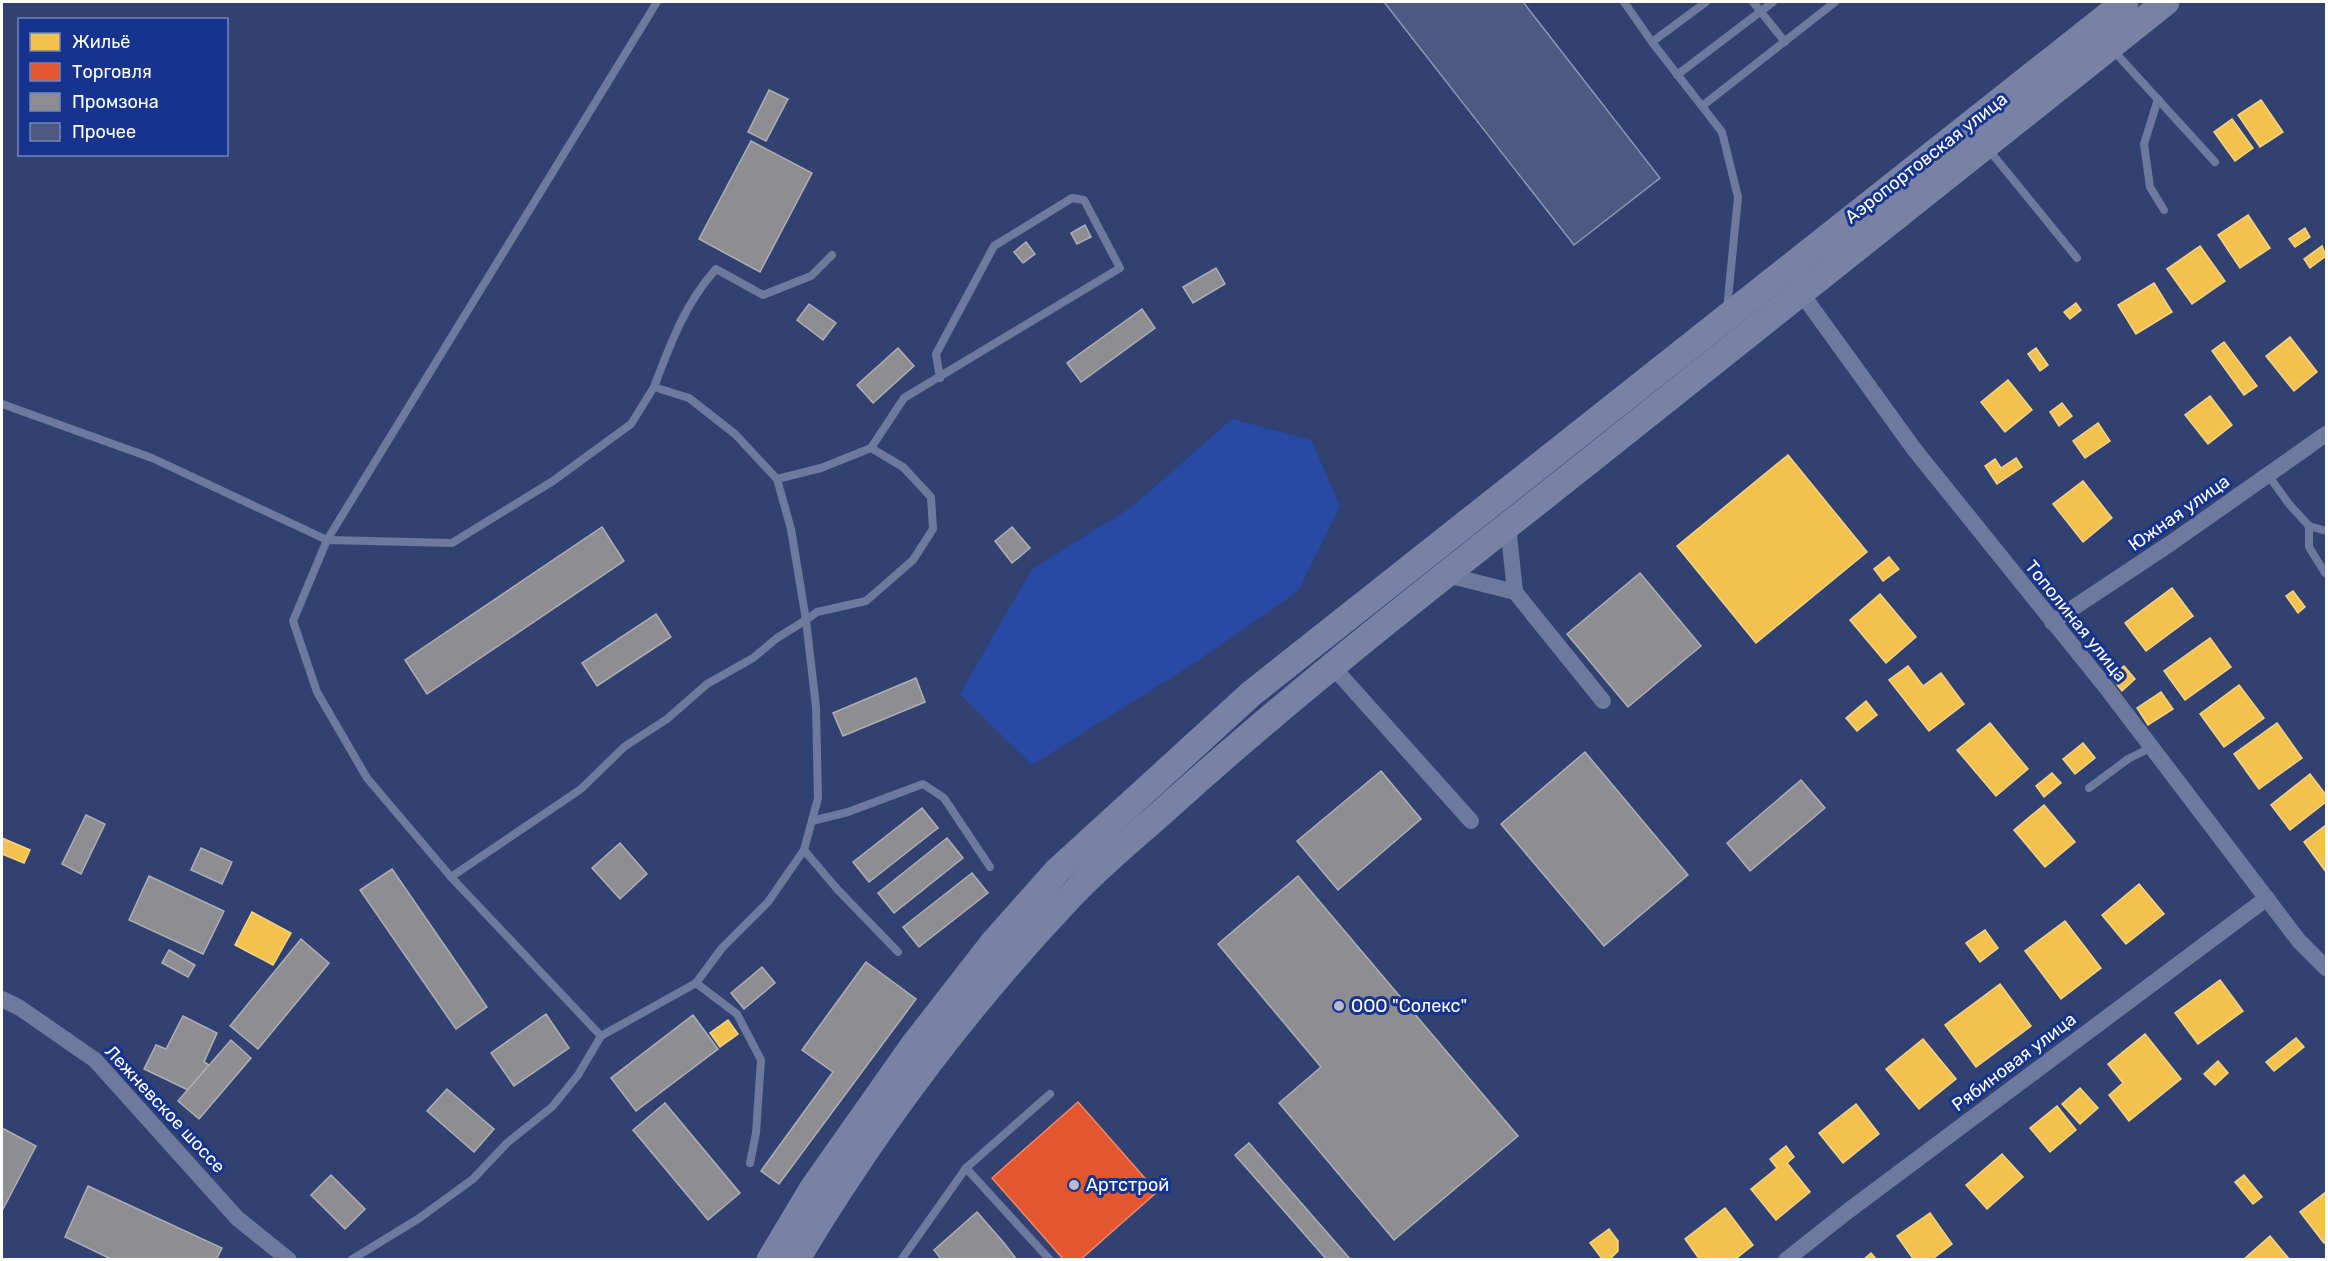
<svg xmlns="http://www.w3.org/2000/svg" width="2328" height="1261" font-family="Rubik,sans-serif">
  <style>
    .green { fill: #294aa4 }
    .homes { fill: #f2c14e; stroke: #f6d483; stroke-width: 1.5 }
    .shops { fill: #e4572e; stroke: #ec896d; stroke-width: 1.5 }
    .industry { fill: #8d8d92; stroke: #afafb3; stroke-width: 1.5 }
    .building { fill: #4c5980; stroke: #8d97b4; stroke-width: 1.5 }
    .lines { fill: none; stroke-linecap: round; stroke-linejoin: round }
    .lane { stroke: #6d7a9e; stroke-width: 8 }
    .street { stroke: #6d7a9e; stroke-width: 16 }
    .primary { stroke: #7882a5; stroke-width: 27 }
    .poi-dot { fill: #b7bcce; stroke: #16338d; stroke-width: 2 }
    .labels { text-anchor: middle; stroke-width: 6; stroke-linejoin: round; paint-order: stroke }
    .street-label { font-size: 18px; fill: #fff; stroke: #16338d }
    .poi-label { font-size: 18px; fill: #fff; stroke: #16338d; text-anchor: start }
  </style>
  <rect width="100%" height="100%" fill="#314172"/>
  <polygon class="green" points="1232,419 1311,440 1340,506 1298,591 1196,662 1032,765 960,694 1032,569 1132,507"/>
  <g class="homes">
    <polygon points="2261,100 2283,132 2260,147 2238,115"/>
    <polygon points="2232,119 2253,148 2235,161 2214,132"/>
    <polygon points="2248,215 2270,248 2240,268 2218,235"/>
    <polygon points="2305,228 2310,237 2295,247 2289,239"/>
    <polygon points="2200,246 2225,281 2192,304 2167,269"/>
    <polygon points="2322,246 2326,256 2310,268 2304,259"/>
    <polygon points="2154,283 2172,312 2136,334 2118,305"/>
    <polygon points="2076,303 2081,310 2070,319 2064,312"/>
    <polygon points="2290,337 2317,372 2294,391 2266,356"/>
    <polygon points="2224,342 2257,386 2244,395 2212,351"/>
    <polygon points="2036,348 2048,365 2040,371 2028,354"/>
    <polygon points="2008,380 2032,410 2005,432 1981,402"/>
    <polygon points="2210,396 2232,425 2208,444 2185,415"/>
    <polygon points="2062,403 2072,416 2059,426 2050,412"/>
    <polygon points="2098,423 2110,441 2085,458 2073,441"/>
    <polygon points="1788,455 1867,552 1756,643 1677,546"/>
    <polygon points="2016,458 2022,467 1997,484 1985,466 1995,459 2001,468"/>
    <polygon points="2083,481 2112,518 2083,542 2053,504"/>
    <polygon points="1889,557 1899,569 1883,581 1874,569"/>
    <polygon points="2172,588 2193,616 2146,651 2125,623"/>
    <polygon points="2293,591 2305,607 2298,613 2286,596"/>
    <polygon points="1880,594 1916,637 1886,663 1850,620"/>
    <polygon points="2210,638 2231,667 2185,700 2164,671"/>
    <polygon points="1908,666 1923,686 1941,673 1964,704 1929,731 1889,680"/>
    <polygon points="2124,666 2135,679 2122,691 2111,677"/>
    <polygon points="2239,685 2264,718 2224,747 2200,714"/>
    <polygon points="2161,692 2173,709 2148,725 2137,708"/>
    <polygon points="1866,701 1877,715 1857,731 1846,718"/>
    <polygon points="1990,723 2028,769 1996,796 1957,750"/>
    <polygon points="2277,723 2302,758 2259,789 2234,754"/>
    <polygon points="2083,743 2095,758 2075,774 2063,759"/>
    <polygon points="2052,773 2061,783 2044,797 2036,786"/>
    <polygon points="2310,774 2326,795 2326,802 2290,830 2271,805"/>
    <polygon points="2044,805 2075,842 2045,867 2014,830"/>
    <polygon points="2326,825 2326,872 2304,842"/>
    <polygon points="2,838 30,850 24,863 2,854"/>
    <polygon points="2139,884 2164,914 2126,944 2102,915"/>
    <polygon points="252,912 291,933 273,965 235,945"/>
    <polygon points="2065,921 2101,968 2061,999 2025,951"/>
    <polygon points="1985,930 1998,948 1980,962 1966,943"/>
    <polygon points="2220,980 2243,1011 2198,1044 2175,1013"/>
    <polygon points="2000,984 2031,1026 1976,1067 1945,1025"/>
    <polygon points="728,1020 738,1034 720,1047 710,1033"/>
    <polygon points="2145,1034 2181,1079 2129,1121 2109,1095 2123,1083 2108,1064"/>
    <polygon points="2296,1038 2304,1047 2274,1071 2266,1062"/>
    <polygon points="1923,1039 1956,1079 1919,1109 1886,1069"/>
    <polygon points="2218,1061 2228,1073 2215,1085 2204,1074"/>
    <polygon points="2080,1088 2098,1108 2080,1124 2062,1104"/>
    <polygon points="1856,1104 1879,1134 1843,1163 1819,1133"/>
    <polygon points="2057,1106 2076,1130 2050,1152 2030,1128"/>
    <polygon points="1786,1146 1794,1157 1787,1163 1810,1192 1776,1220 1751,1189 1777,1168 1770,1159"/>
    <polygon points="2002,1154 2023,1177 1987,1209 1966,1185"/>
    <polygon points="2244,1175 2262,1197 2253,1204 2235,1182"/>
    <polygon points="2326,1192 2326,1241 2324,1243 2300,1212"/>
    <polygon points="1725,1208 1753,1245 1734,1260 1700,1260 1685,1239"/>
    <polygon points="1930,1213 1952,1244 1931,1260 1914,1260 1897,1236"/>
    <polygon points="1609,1229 1618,1241 1618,1251 1609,1260 1603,1260 1590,1243"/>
    <polygon points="2270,1236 2290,1260 2243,1260"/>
    <polygon points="1871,1253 1877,1260 1863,1260"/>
  </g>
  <polygon class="shops" points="1078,1102 1157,1192 1080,1260 1064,1260 992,1178"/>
  <g class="industry">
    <polygon points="769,90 788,99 766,141 748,132"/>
    <polygon points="751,141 812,173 760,272 699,239"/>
    <polygon points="1085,225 1091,237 1077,244 1071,233"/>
    <polygon points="1026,242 1035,254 1023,263 1014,252"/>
    <polygon points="1216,268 1225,284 1193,303 1183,287"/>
    <polygon points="809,304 836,323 823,340 797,320"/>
    <polygon points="1142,309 1155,328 1081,382 1067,363"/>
    <polygon points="898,348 914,366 873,403 857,385"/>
    <polygon points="602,527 624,561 427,694 405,660"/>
    <polygon points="1012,527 1030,548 1012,563 995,541"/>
    <polygon points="1640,573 1701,646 1628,707 1567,634"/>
    <polygon points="656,614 671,637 597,686 582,663"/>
    <polygon points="916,678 925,702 843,736 833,713"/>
    <polygon points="1585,752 1688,875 1604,946 1501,824"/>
    <polygon points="1381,771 1421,819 1338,890 1297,841"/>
    <polygon points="1801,780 1825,808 1750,871 1727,843"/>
    <polygon points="922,808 938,828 869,882 853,862"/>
    <polygon points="86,815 105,824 81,874 62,864"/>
    <polygon points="947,838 963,858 894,913 878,893"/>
    <polygon points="620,843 647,874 620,899 592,868"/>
    <polygon points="201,848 232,862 222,884 191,870"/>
    <polygon points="392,869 487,1007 456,1029 360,890"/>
    <polygon points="972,873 988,893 919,947 903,927"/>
    <polygon points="149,876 224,911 203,954 129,920"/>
    <polygon points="1298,876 1518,1136 1394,1240 1279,1103 1321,1067 1218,944"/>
    <polygon points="301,939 329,963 258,1049 230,1026"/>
    <polygon points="169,950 195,965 188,977 162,963"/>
    <polygon points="866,962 916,999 779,1184 761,1171 833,1072 802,1050"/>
    <polygon points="762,967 775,983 744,1009 731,993"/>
    <polygon points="546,1014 569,1048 514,1086 491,1053"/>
    <polygon points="693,1015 718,1049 636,1111 611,1078"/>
    <polygon points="183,1016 217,1033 204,1062 209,1065 188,1090 144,1069 156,1045 166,1049"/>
    <polygon points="231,1040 251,1058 199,1119 178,1101"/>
    <polygon points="447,1089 494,1129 474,1152 427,1111"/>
    <polygon points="665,1103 740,1193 708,1220 633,1130"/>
    <polygon points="2,1128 36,1146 2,1211"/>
    <polygon points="1249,1143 1351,1260 1327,1260 1235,1155"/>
    <polygon points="331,1175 365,1209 345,1229 311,1195"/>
    <polygon points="88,1186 222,1248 216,1260 113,1260 65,1237"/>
    <polygon points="977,1212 1004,1243 1017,1260 942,1260 934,1250"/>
  </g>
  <polygon class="building" points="1384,2 1523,2 1660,178 1574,245"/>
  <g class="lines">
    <g class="lane">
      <polyline points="1624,2 1652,42"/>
      <polyline points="1706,2 1652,42 1722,132 1738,197 1727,309"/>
      <polyline points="1753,2 1785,42"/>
      <polyline points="2112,49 2215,162"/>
      <polyline points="1677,75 1773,2"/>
      <polyline points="2158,99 2144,144 2150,187 2164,210"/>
      <polyline points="1706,103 1835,2"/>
      <polyline points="1989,150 2077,258"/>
      <path d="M832,255l-21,21 -48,19 -47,-26c-31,34 -46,76 -62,118l35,11 46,36 42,45 44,-11 50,-20 32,19 28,30 2,32 -20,31 -47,41 -49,11 -11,8 10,87 2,91 -14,52 34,40 60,62"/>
      <polyline points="654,387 631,424 553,481 452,543 327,540 293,621 317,692 367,778 451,877 601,1036 696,983 737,1014 761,1060 756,1133 750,1163"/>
      <polyline points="2,404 152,458 327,540 657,2"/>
      <polyline points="871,448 904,398 1120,268 1084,200 1072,198 994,246 936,354 940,378"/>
      <polyline points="2268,475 2289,504 2309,526 2326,531"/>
      <polyline points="2309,526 2309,547 2325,573"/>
      <polyline points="2089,788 2128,759 2152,747"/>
      <polyline points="812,821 848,812 923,784 944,798 990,867"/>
      <polyline points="451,877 581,789 624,747 667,719 707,684 753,658 777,638 806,620 791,529 777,479"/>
      <polyline points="696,983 722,948 768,902 804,850"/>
      <polyline points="966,1168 1050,1260"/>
      <polyline points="351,1260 418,1219 473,1179 507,1143 552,1107 578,1075 601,1036"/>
      <polyline points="901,1260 966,1168 1050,1094"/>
    </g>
    <g class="street">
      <polyline points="1802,294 1914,449 2105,686 2299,941 2326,968"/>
      <polyline points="1508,525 1515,592"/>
      <polyline points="1447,575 1515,592 1603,701"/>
      <polyline points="2052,622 2171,543 2326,434"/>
      <polyline points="1333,667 1471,821"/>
      <polyline points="2,999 20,1008 95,1060 237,1218 289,1260"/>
      <polyline points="1786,1260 1848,1211 2267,898"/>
    </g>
    <g class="primary">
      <polyline points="770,1260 813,1188 913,1046 993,943 1057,871 1252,693 2125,2"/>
      <path d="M796,1260c77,-129 168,-251 271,-360 34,-37 74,-68 111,-102 128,-115 265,-221 400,-328 197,-155 393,-311 588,-468"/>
    </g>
  </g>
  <g class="poi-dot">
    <circle cx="1339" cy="1006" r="6"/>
    <circle cx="1074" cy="1185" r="6"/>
  </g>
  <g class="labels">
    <g class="street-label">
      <text transform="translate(1926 158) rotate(-38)" y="6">Аэропортовская улица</text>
      <text transform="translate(2179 513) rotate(-35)" y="6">Южная улица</text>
      <text transform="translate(2076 621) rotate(51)" y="6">Тополиная улица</text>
      <text transform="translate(2014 1062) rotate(-37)" y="6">Рябиновая улица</text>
      <text transform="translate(165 1109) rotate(47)" y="6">Лежневское шоссе</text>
    </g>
    <g class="poi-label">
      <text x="1351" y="1012">ООО "Солекс"</text>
      <text x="1086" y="1191">Артстрой</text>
    </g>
  </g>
  <rect width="2328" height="1261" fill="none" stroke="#ffffff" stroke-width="6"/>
  <rect x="18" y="18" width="210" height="138" fill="#16338d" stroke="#7385bb" stroke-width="1.5"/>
  <rect x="30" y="33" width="30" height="18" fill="#f2c14e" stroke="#7385bb" stroke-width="1.5"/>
  <text x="72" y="48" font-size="18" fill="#ffffff">Жильё</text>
  <rect x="30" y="63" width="30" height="18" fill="#e4572e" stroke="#7385bb" stroke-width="1.5"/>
  <text x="72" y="78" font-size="18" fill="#ffffff">Торговля</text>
  <rect x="30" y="93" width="30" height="18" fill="#8d8d92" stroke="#7385bb" stroke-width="1.5"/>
  <text x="72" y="108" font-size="18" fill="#ffffff">Промзона</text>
  <rect x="30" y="123" width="30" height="18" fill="#4c5980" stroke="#7385bb" stroke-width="1.5"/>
  <text x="72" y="138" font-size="18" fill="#ffffff">Прочее</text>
</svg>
